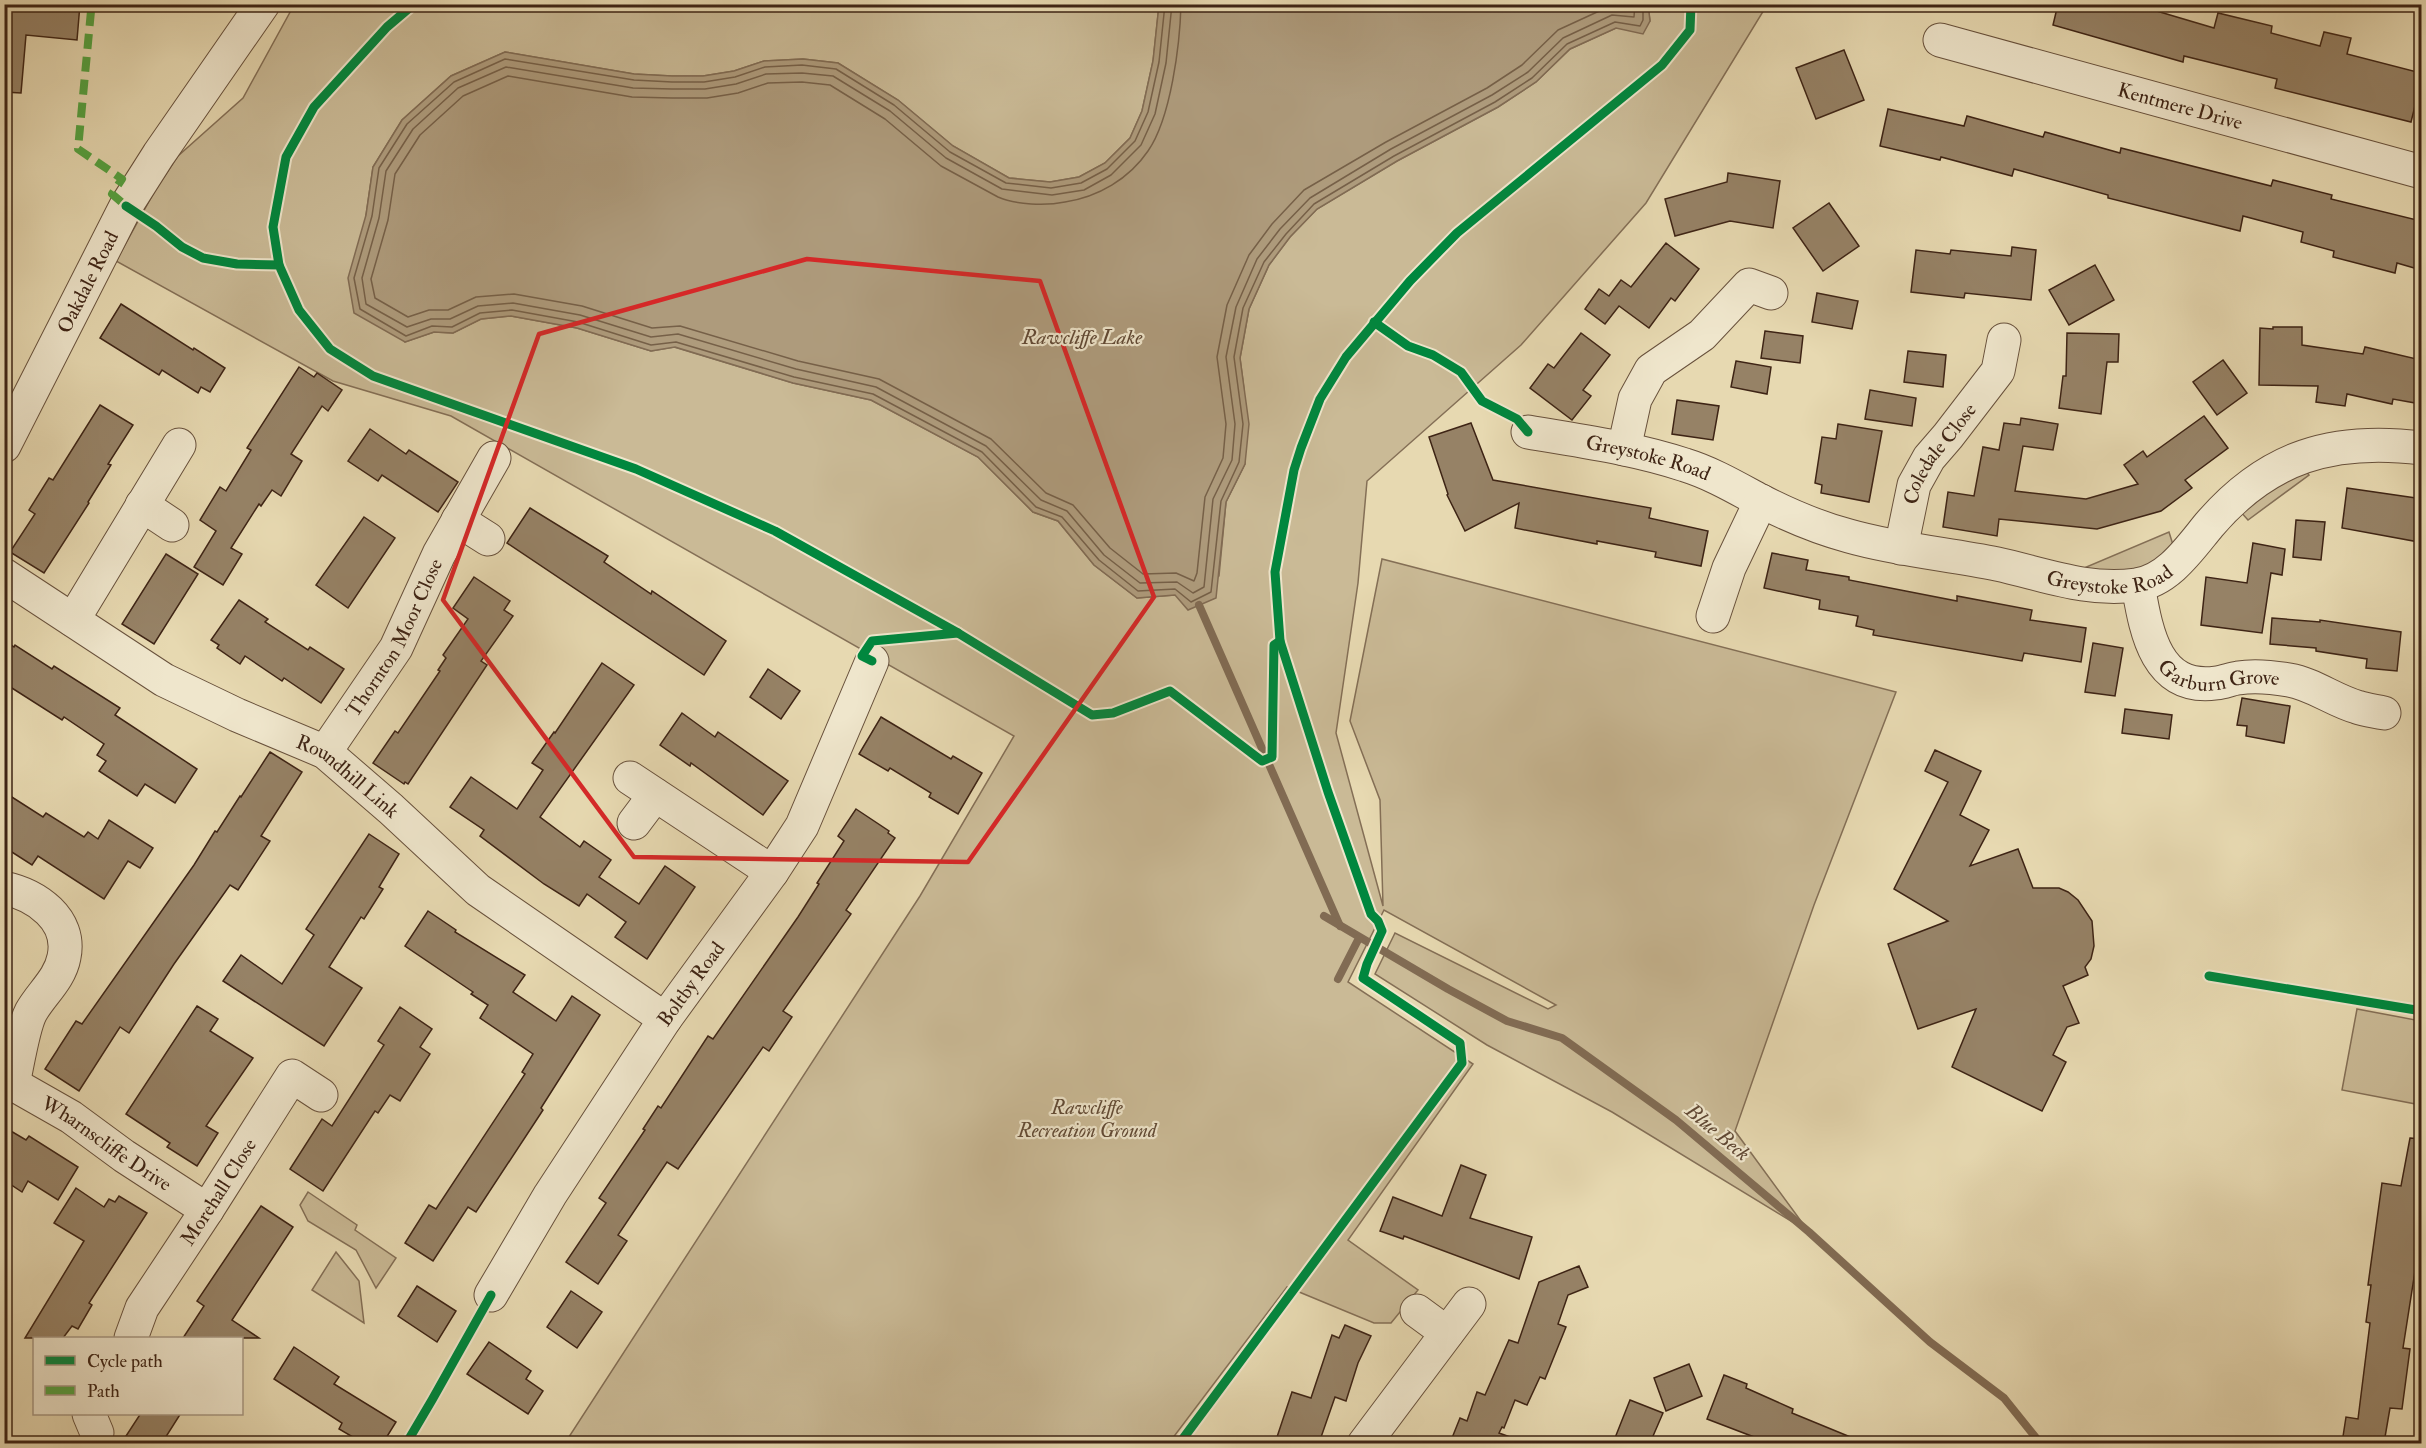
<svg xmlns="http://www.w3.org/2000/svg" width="2426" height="1448" font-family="'IM FELL Double Pica',serif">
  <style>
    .green { fill: #caba96; stroke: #846f56; stroke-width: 1.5 }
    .water { fill: #ae9b7c; stroke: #816b53; stroke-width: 1.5 }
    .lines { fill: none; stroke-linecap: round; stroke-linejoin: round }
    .shore { stroke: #766048; stroke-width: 1.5 }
    .stream { stroke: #816b53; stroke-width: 8 }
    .building { fill: #968266; stroke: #3e2415; stroke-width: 1.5 }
    .minor-casing { stroke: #68513c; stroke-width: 35 }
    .minor { stroke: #efe6cc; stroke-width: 33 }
    .quiet { stroke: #54a340; stroke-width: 8; stroke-dasharray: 15 8; stroke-linecap: butt }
    .cycleway-casing { stroke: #efe6cc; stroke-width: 13 }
    .cycleway { stroke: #00873e; stroke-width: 9 }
    .marked { fill: none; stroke: #d62828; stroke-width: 4.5; stroke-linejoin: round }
    .labels { text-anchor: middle; stroke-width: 4.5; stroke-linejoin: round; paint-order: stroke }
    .street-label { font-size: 20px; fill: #3e2415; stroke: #efe6cc }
    .park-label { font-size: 20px; font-style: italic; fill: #614a35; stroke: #efe6cc }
    .water-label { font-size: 21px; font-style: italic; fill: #604834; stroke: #efe6cc }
  </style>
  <rect width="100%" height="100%" fill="#e7d9b1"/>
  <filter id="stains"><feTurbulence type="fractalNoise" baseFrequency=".00333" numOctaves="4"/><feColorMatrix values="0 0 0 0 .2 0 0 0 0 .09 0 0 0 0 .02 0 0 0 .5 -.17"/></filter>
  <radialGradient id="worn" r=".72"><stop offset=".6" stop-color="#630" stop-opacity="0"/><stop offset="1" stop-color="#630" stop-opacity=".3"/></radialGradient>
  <g class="green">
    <polygon points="294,5 1159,5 1153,61 1142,111 1130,138 1105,163 1079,177 1050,182 1009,178 953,146 898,100 838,63 803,59 764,61 734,71 703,76 672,76 634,74 505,52 451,76 402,120 373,167 366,215 405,342 434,332 453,333 481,319 511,316 577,328 651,351 674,347 793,383 871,400 978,457 1033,512 1058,521 1094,565 1137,598 1175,595 1219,576 1226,502 1245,464 1244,389 1240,358 1249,309 1269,265 1290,237 1317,209 1397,161 1498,107 1536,82 1570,49 1616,28 1650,21 1648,5 1767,5 1646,203 1521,345 1367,481 1358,583 1336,733 1383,906 1380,800 1350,721 1382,559 1896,692 1814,905 1735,1131 1809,1232 1612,1112 1487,1045 1375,974 1395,933 1548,1009 1556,1005 1384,910 1348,982 1473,1064 1348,1240 1418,1290 1391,1323 1374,1323 1287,1287 1169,1443 565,1443 920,896 1014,736 451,416 333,381 116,261 157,187 178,156 243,98"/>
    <polygon points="2305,470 2309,475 2248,520 2239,510"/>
    <polygon points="2169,532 2174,548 2156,565 2125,577 2084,568"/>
    <polygon points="2357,1009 2421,1021 2421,1105 2342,1090"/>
    <polygon points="308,1192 357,1225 355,1230 396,1258 376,1288 356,1250 308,1221 300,1205"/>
    <polygon points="336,1252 359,1281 364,1323 312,1290"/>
  </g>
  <polygon class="water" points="1159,5 1648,4 1650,21 1643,34 1616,28 1570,49 1536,82 1498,107 1397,161 1317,209 1290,237 1269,265 1249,309 1240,358 1249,424 1245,464 1226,502 1216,598 1188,610 1175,595 1137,598 1094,565 1058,521 1033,512 978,457 871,400 793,383 675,347 651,351 577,328 511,316 481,319 453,333 434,332 405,342 354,313 348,278 366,215 373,167 402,120 451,76 505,52 634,74 672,76 703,76 734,71 764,61 803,59 838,63 898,100 953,146 1009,178 1050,182 1079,177 1105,163 1130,138 1142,111 1153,61"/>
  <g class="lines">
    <g class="shore">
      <polyline points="1165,4 1159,62 1148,112 1135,141 1107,169 1081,183 1051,188 1006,183 950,152 894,105 836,69 802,65 765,67 735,77 704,82 672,82 634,80 505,59 454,82 407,124 379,168 372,216 354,278 360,309 406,336 432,326 452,327 480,313 512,310 578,322 651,345 676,342 794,377 873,394 982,452 1036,507 1062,517 1099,560 1138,591 1175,589 1191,602 1211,592 1221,501 1239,462 1243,424 1234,357 1243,308 1264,262 1286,234 1314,204 1394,156 1495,102 1532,78 1567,44 1615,22 1640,26 1643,20 1643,4"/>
      <polyline points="1172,4 1166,63 1155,114 1141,145 1111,175 1084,190 1052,195 1002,189 946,158 890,111 833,76 802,73 766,74 736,84 705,89 672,89 633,88 506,67 458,88 413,129 386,171 379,218 362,278 366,304 407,327 431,319 450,319 478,306 513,303 580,315 651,337 678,334 796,369 876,387 986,446 1041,500 1067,511 1104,555 1140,583 1177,582 1193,593 1204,587 1213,499 1232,460 1235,424 1226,357 1236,307 1257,259 1280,229 1310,198 1391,149 1492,95 1528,72 1563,38 1612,15 1634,17 1635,4"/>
      <path d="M1181,4c-1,40 -10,114 -33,147 -19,28 -50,46 -83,51 -19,4 -49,3 -67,-5l-57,-31 -56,-47 -55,-34 -28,-3 -34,1 -30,10 -31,5h-35l-40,-1 -124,-21 -45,20 -43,39 -25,39 -7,46 -17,59 4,19 33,19 21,-7h19l28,-13 38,-3 68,12 70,22 28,-2 118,35 81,18 112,60 55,54 27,12 37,43 33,26 33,-1 18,8 3,-8 8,-76 18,-39 3,-34 -9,-67 10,-52 22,-50 23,-31 32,-34 82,-48 101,-54 35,-23 36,-35 50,-23 18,-3"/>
    </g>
    <g class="stream">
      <polyline points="1199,605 1340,926"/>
      <polyline points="1324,916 1448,989 1507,1021 1562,1038 1676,1120 1809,1232 1930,1342 2004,1398 2041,1444"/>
      <polyline points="1338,979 1359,938"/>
    </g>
  </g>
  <g class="building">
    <polygon points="4,4 80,4 77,40 26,35 21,93 4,92"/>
    <polygon points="2058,4 2133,4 2214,28 2218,13 2272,26 2271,33 2320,46 2324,32 2351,38 2347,54 2421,73 2421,82 2411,122 2275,88 2277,79 2184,56 2183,62 2053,25"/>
    <polygon points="1844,50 1864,100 1816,119 1796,68"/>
    <polygon points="1888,109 1964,126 1967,116 2043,137 2045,132 2120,153 2121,148 2271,186 2273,180 2332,195 2331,199 2421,221 2421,270 2397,263 2395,273 2333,257 2334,251 2301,242 2303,232 2243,216 2240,231 2108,198 2108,195 2014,169 2012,176 1941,157 1940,160 1880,146"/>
    <polygon points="1728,173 1780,181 1773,228 1730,221 1675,236 1665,199 1727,182"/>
    <polygon points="1829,203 1859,246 1823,271 1793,228"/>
    <polygon points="1666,243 1699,269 1675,301 1671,298 1649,328 1619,306 1605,324 1585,309 1599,289 1609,296 1621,280 1631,287"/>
    <polygon points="2012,247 2036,250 2031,300 1965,293 1964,298 1911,292 1916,250 1950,254 1951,250 2011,256"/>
    <polygon points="2095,265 2114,300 2069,325 2049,290"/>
    <polygon points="1817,293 1858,301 1852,329 1812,322"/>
    <polygon points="121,304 193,350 194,348 225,368 210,392 201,387 198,393 162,370 159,375 100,338"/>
    <polygon points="2273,327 2302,327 2302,345 2363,354 2365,347 2421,360 2421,404 2393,399 2392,404 2347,394 2345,406 2316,402 2318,386 2259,385 2260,328 2273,329"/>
    <polygon points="1765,331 1803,336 1800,363 1761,358"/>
    <polygon points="1581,333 1610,355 1583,390 1591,396 1572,420 1530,388 1548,364 1554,368"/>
    <polygon points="2067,333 2119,334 2118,362 2107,362 2101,414 2059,408 2063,376 2066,376"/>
    <polygon points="1908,351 1946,355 1943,387 1904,382"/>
    <polygon points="2223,360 2247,393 2217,415 2193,382"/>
    <polygon points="1736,361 1771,367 1767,394 1731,387"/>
    <polygon points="299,367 314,377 317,373 342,390 328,411 322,406 291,454 302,461 281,496 272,490 261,506 259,504 231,548 242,554 223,585 194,567 216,531 200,520 220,487 226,491 251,450 247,448"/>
    <polygon points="1870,390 1916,398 1912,426 1865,419"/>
    <polygon points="1677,400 1719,406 1713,440 1672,434"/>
    <polygon points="100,405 133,425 108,464 111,465 88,502 89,503 44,573 10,552 35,514 29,510 49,478 53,480"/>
    <polygon points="2204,416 2228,448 2185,480 2192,488 2161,511 2097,529 1999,519 1997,536 1943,527 1948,492 1974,496 1983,447 1999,450 2004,423 2020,425 2021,418 2058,424 2053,450 2023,446 2015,491 2086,499 2138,484 2124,465 2143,451 2147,457"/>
    <polygon points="1471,423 1493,480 1651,508 1649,518 1708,531 1701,566 1655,557 1656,552 1597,541 1597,544 1515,528 1519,503 1465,531 1447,495 1448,494 1429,437"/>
    <polygon points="1838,424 1882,431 1869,502 1821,493 1822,485 1815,483 1822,437 1836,439"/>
    <polygon points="370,429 406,454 409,450 458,482 438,512 382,475 378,481 348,461"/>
    <polygon points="2347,488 2416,498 2421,501 2421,527 2419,542 2342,528"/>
    <polygon points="530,508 608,556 604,562 651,594 652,591 726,641 704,675 507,543"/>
    <polygon points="364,517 395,538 348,608 316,585"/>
    <polygon points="2296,520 2325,522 2321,560 2293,557"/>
    <polygon points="2253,543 2285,549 2282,575 2271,573 2262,633 2201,625 2206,577 2247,583"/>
    <polygon points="1772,553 1808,560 1806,570 1849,577 1849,580 1957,601 1957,596 2032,610 2030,620 2086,628 2081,662 2024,653 2022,661 1873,635 1874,630 1856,626 1858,616 1819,609 1820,600 1764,588"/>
    <polygon points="166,554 198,574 154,644 122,624"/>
    <polygon points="474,577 510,601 504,610 513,616 481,661 487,665 408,784 405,782 404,784 373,763 395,731 398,733 440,671 438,670 446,658 443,655 468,619 453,608"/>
    <polygon points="239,600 268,619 265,622 308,650 310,647 344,669 321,703 284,678 282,681 245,656 240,664 217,648 219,645 211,640"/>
    <polygon points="2272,618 2320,622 2320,620 2401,632 2397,671 2366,668 2367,659 2316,651 2316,648 2270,644"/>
    <polygon points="4,641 14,647 15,645 52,669 54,666 120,708 115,715 197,769 175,803 145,784 137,796 99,771 106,761 97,755 104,744 64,717 62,720 4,683"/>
    <polygon points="2093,643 2123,648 2115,696 2085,692"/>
    <polygon points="602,663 634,685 540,817 580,847 584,841 611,860 599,877 639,904 665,866 695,887 647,959 615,937 626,922 587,894 579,906 544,884 480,836 484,830 450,807 471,777 517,809 543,770 532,763 554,732 555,733"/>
    <polygon points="768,669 800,691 781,719 750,697"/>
    <polygon points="2242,698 2290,706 2284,743 2246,736 2247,726 2237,725"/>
    <polygon points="2125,709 2172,715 2169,739 2122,733"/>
    <polygon points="682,713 715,737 718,732 788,781 763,815 691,763 690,766 660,745"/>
    <polygon points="881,717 951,759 953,756 982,773 958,814 929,797 931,793 890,768 888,771 859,754"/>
    <polygon points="1935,750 1981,771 1960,815 1989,830 1970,866 2018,849 2033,888 2059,888 2068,892 2078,900 2092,921 2094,946 2091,959 2085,967 2088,975 2063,986 2079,1023 2067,1027 2053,1055 2066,1062 2042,1111 1952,1067 1976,1009 1918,1029 1888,944 1948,921 1894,889 1948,782 1925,771"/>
    <polygon points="270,752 302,772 261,836 270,841 238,890 230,885 174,964 129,1033 120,1027 79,1091 45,1069 76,1021 82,1024 194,865 215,831 217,832 240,796 241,797"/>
    <polygon points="4,792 43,817 46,813 84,837 88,832 98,839 109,820 153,848 140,868 128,861 104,899 38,856 32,865 4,847"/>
    <polygon points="856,809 889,831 888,833 895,838 846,910 851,914 783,1011 792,1017 769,1051 763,1047 678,1169 667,1162 618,1235 627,1241 598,1284 566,1262 606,1203 599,1198 645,1130 643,1129 658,1106 661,1108 708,1036 713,1039 798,917 819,884 817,883 844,841 838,836"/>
    <polygon points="369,834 399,854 379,887 383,889 364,919 361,917 329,967 362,988 324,1046 223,981 241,955 282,984 314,935 306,929"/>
    <polygon points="428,911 456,930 455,932 525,975 513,992 556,1021 572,996 600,1015 541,1108 543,1110 476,1212 468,1207 433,1261 405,1243 429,1205 436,1209 525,1074 522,1072 533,1054 480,1018 488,1005 471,994 473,992 405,946"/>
    <polygon points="197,1006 218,1019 210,1031 253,1058 206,1126 218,1133 197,1166 167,1147 170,1143 126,1114"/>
    <polygon points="400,1007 432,1029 420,1047 430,1054 400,1101 390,1095 378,1113 375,1111 323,1191 290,1169 322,1119 332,1126 384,1045 378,1041"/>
    <polygon points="4,1127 26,1140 29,1136 78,1167 58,1200 28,1181 22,1192 4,1180"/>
    <polygon points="2410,1138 2421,1139 2421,1252 2418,1252 2403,1348 2410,1349 2402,1409 2390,1408 2384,1443 2342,1443 2346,1417 2358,1419 2370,1323 2366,1322 2371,1285 2368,1285 2382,1183 2401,1186"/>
    <polygon points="1461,1165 1486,1175 1470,1218 1532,1237 1519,1279 1404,1236 1403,1239 1380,1231 1393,1197 1442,1216"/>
    <polygon points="76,1188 104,1207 109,1199 115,1202 119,1196 147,1213 89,1303 92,1305 78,1329 72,1326 63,1338 25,1338 84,1241 54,1223"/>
    <polygon points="261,1206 293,1227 232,1320 259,1338 183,1338 204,1306 197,1301"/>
    <polygon points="1579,1266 1588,1287 1568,1295 1558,1324 1566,1327 1545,1379 1540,1377 1527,1405 1515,1400 1504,1428 1502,1427 1499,1433 1521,1441 1520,1443 1450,1443 1460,1418 1467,1421 1477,1392 1485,1395 1509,1340 1518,1343 1539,1282"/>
    <polygon points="417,1286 456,1311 437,1342 398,1316"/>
    <polygon points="571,1291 602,1312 577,1348 547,1327"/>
    <polygon points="1345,1325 1371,1336 1358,1363 1346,1401 1335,1397 1319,1443 1275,1443 1292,1392 1311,1398 1332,1335 1339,1338"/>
    <polygon points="489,1342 531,1371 526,1379 543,1391 528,1414 467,1374"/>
    <polygon points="294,1347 339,1377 334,1384 396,1422 383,1443 363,1443 339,1429 342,1423 274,1379"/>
    <polygon points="1689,1364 1702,1396 1666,1411 1654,1378"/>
    <polygon points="1724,1375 1747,1384 1746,1388 1793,1409 1792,1413 1865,1443 1751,1443 1754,1437 1707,1419"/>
    <polygon points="1630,1400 1663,1413 1650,1443 1613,1443"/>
    <polygon points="141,1413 181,1413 162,1443 138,1443 126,1436"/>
  </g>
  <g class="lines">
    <g class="minor-casing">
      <g id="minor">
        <path id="s1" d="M1940,40l482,132"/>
        <path id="s2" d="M1528,432c52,9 106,16 157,33 26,8 50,22 74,35 29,15 60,28 90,36 49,14 99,18 148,28 46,10 91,28 139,21 32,-4 54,-37 73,-60 59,-69 124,-88 213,-77"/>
        <path id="s3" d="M4,446l122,-240 33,-52 104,-150"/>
        <polyline points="1624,449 1635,399 1651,370 1702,335 1749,285 1771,293"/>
        <polyline points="142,505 172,525"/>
        <polyline points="458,520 488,539"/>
        <path id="s4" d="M1901,548l13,-63 15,-27 19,-22 50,-65 6,-31"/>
        <path id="s5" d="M4,575l160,105 73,35 88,37 66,57 87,81 187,129"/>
        <path id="s6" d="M2138,585c8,45 17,106 78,98 8,-1 15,-4 22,-5 17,-3 34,-1 51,2 24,4 44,20 68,27 8,3 18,4 27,6"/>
        <polyline points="1713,616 1729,568 1761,501"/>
        <polyline points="73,620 179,445"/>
        <path id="s7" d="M325,752l71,-104 43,-94 55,-96"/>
        <polyline points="630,778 772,872"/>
        <polyline points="634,823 655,795"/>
        <path d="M4,888c32,7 68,31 60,69 -4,22 -23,37 -33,55 -8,15 -14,55 -18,72"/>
        <path id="s8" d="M4,1085l9,-1 58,33 53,39 83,54"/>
        <path id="s9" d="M491,1295l59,-100 115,-176 107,-147 30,-46 70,-165"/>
        <polyline points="1417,1311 1447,1333"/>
        <path id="s10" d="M131,1338l11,-30 65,-98 85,-134 29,19"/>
        <polyline points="89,1414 97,1433"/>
        <polyline points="1364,1444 1469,1304"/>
      </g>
    </g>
    <use href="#minor" class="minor"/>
    <polyline class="quiet" points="91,11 78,149 122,179 112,194 126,206"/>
    <g class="cycleway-casing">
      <g id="cycleway">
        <polyline points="126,206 156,226 182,247 203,258 237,264 279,265 299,310 330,349 373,376 636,469 775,531 958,633 1092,715 1113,713 1170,691 1262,761 1272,757 1274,645 1280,641"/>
        <polyline points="279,265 273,227 286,157 314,107 387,27 414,4"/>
        <polyline points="1374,322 1408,346 1433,355 1461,372 1482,401 1517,419 1528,432"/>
        <polyline points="872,661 862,656 872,641 958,633"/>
        <polyline points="2209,976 2422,1011"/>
        <polyline points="406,1444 432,1400 491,1295"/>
        <polyline points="1179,1444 1462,1063 1460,1043 1363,978 1367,964 1382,931 1378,921 1371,914 1328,792 1280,641 1275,572 1294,470 1301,448 1320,399 1346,357 1410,281 1457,233 1662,65 1690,30 1691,4"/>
      </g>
    </g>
    <use href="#cycleway" class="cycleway"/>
  </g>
  <path class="marked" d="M807,259l233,22 114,316 -186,265 -334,-5 -191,-257 96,-266z"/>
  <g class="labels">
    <g class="street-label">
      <text dy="7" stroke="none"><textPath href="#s1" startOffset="249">Kentmere Drive</textPath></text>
      <text dy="7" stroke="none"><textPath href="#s3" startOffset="184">Oakdale Road</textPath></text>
      <text dy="7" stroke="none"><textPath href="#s4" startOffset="104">Coledale Close</textPath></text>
      <text dy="7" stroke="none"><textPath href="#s2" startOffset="123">Greystoke Road</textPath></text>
      <text dy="7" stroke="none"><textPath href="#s2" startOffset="606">Greystoke Road</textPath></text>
      <text dy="7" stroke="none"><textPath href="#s7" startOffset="134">Thornton Moor Close</textPath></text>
      <text dy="7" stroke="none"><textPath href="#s6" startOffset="144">Garburn Grove</textPath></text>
      <text dy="7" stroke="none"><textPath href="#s5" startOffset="400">Roundhill Link</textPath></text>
      <text dy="7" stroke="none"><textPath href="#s9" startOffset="370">Boltby Road</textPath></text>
      <text dy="7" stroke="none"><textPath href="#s8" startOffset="120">Wharnscliffe Drive</textPath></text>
      <text dy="7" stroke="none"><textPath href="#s10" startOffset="171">Morehall Close</textPath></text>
    </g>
    <g class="park-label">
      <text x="1087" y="1114">Rawcliffe<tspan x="1087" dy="23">Recreation Ground</tspan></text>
    </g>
    <g class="water-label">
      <text x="1082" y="344">Rawcliffe Lake</text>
      <text transform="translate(1718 1132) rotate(40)" y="7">Blue Beck</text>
    </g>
  </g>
  <rect width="2426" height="1448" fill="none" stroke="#e7d9b1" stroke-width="24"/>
  <rect x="6" y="6" width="2414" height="1436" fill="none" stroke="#3e2415" stroke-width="3"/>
  <rect x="12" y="12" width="2402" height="1424" fill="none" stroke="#3e2415" stroke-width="1.5"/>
  <rect x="33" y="1337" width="210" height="78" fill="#efe6cc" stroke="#a89883" stroke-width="1.5"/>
  <rect x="45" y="1356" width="30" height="9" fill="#00873e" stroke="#a89883" stroke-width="1.5"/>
  <text x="87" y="1367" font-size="18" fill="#3e2415">Cycle path</text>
  <rect x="45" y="1386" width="30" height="9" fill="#54a340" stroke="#a89883" stroke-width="1.5"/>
  <text x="87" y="1397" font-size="18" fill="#3e2415">Path</text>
  <rect width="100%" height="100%" filter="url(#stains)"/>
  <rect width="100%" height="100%" fill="url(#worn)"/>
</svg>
